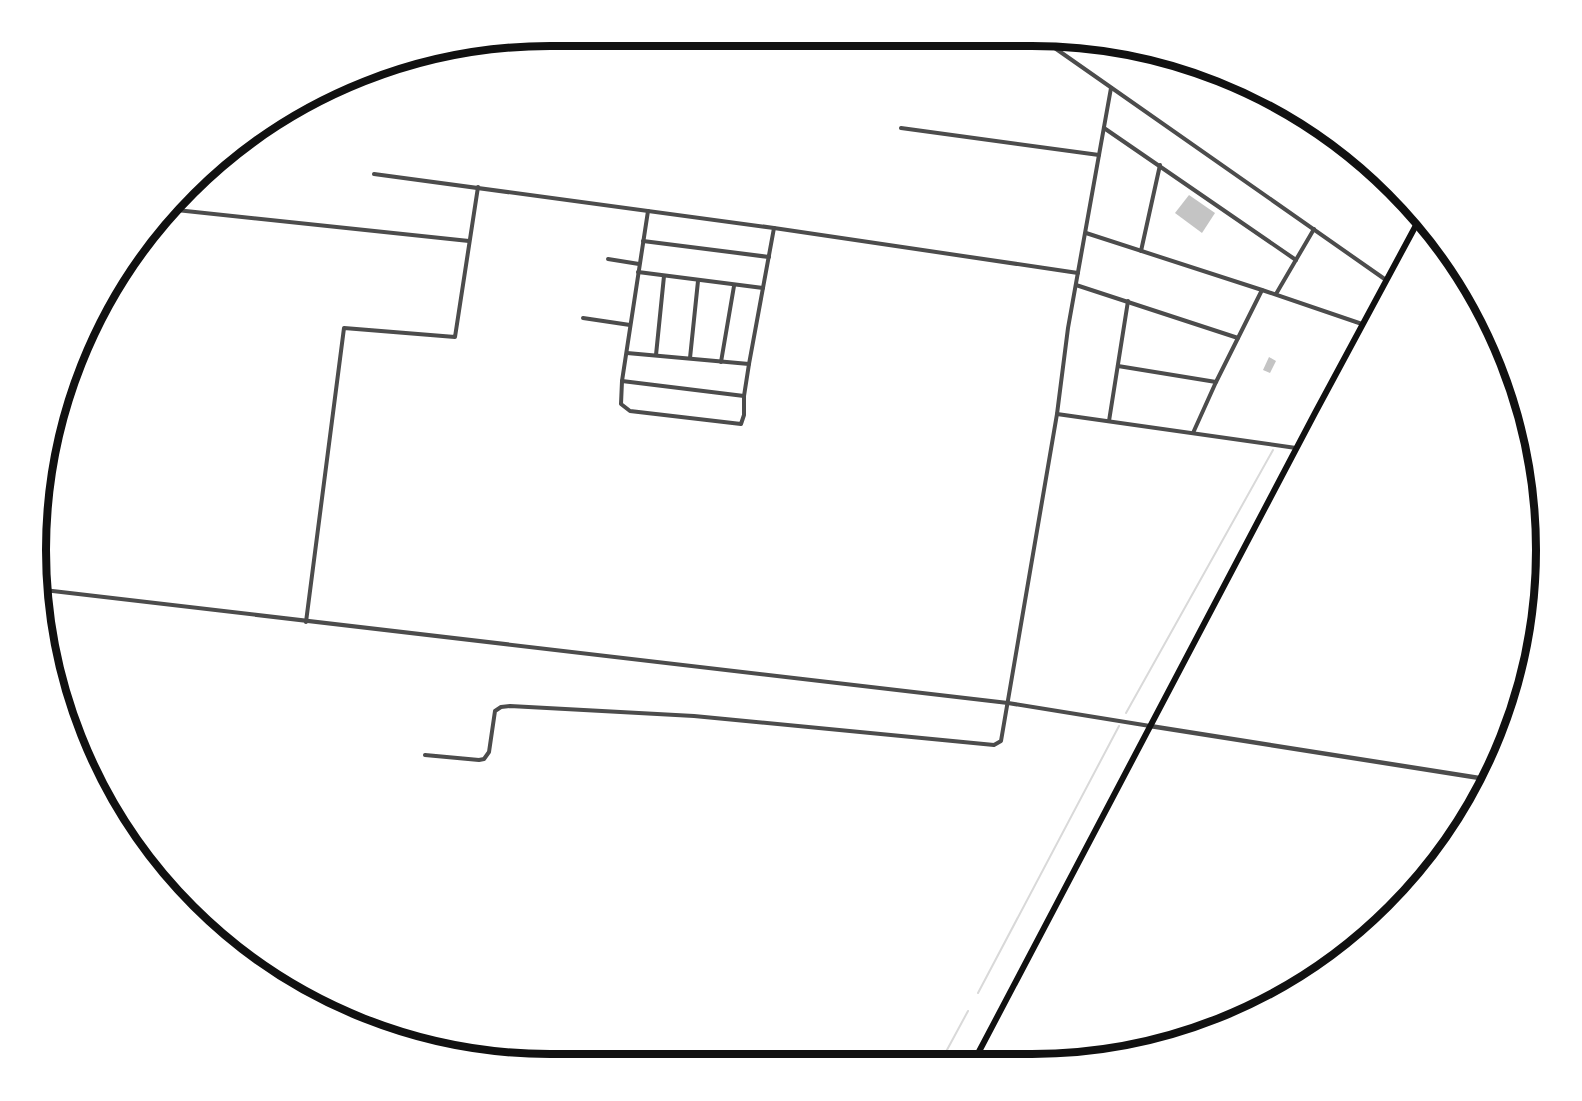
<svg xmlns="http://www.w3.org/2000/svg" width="1582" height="1101" font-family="Bitter,serif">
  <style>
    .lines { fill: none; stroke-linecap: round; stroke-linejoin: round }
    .stream { stroke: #d9d9d9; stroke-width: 2 }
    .building { fill: #c4c4c4 }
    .minor { stroke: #4c4c4c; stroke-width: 4 }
    .tertiary { stroke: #4c4c4c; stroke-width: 4.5 }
    .trunk { stroke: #111; stroke-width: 6 }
    .rim { fill: none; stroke: #111; stroke-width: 8 }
  </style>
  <rect width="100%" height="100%" fill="#fff"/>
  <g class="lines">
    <g class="stream">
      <polyline points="1126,713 1273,450"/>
      <polyline points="978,993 1119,726"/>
      <polyline points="941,1061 968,1011"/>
    </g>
  </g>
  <g class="building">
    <polygon points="1189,195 1215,213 1202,233 1175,213"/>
    <polygon points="1269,357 1276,361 1270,373 1263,370"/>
  </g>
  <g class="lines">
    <g class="minor">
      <polyline points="1039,37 1386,280"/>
      <polyline points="901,128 1099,155"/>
      <polyline points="1104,128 1296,260"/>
      <polyline points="374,174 774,228 1078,273"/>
      <polyline points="167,209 469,241"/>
      <polyline points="648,211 622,381 621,404 630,411 741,424 744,415 744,396 749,364 774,228"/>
      <polyline points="1086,233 1262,290 1362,324"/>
      <polyline points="643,241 769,257"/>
      <polyline points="1141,251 1160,165"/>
      <polyline points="608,259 639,264"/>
      <polyline points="638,272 763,288"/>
      <polyline points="1076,285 1238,338"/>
      <polyline points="1276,294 1314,229"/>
      <polyline points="583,318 630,325"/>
      <polyline points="627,353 749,364"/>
      <polyline points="656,355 664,276"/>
      <polyline points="690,358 698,281"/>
      <polyline points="721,362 734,286"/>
      <polyline points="1118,366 1216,382"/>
      <polyline points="622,381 744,396"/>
      <polyline points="1057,414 1296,448"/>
      <polyline points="1109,421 1128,301"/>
      <polyline points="1193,433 1216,382 1262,290"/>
      <polyline points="44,590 1008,703 1150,726"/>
      <polyline points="306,622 344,328 455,337 478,187"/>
      <polyline points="425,755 479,760 484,759 489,752 495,711 501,707 510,706 694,716 994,745 1001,741 1057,414 1068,328 1111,88"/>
    </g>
    <polyline class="tertiary" points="1150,726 1492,780"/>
    <polyline class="trunk" points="974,1061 1315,413 1421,216"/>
  </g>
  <path d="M0 0H1582V1101H0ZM550 46H1032A504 504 0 0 1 1536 550V550A504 504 0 0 1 1032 1054H550A504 504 0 0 1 46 550V550A504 504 0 0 1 550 46Z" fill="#fff" fill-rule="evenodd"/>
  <path class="rim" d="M550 46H1032A504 504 0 0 1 1536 550V550A504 504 0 0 1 1032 1054H550A504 504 0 0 1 46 550V550A504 504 0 0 1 550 46Z"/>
</svg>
